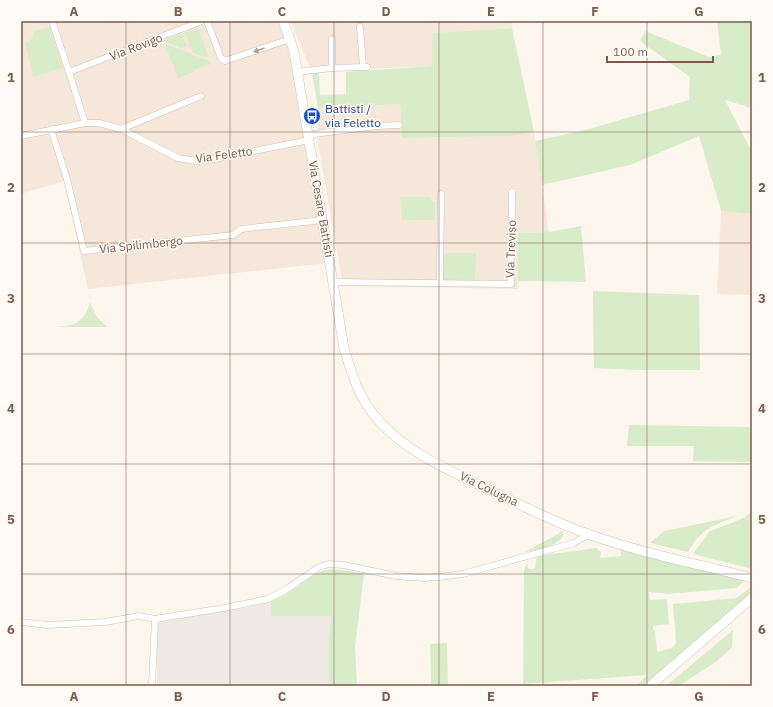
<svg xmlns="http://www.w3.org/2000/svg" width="773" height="707" font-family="'IBM Plex Sans',sans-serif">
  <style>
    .residential { fill: #f5e8da }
    .industrial { fill: #efe9e4 }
    .green { fill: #d8ecc9 }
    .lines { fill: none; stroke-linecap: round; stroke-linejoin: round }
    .street-casing { stroke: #d1beb0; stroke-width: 7 }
    .secondary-casing { stroke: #d6c0b0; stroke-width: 10 }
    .street { stroke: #fff; stroke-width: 6 }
    .secondary { stroke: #fff; stroke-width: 9 }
    .oneway { fill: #af9d94 }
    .grid { fill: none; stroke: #7a5c4d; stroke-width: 1; stroke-opacity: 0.55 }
    .labels { text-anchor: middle; stroke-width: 3; stroke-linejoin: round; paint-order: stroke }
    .street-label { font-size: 12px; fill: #7a5c4d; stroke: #fffaf3 }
    .transit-label { font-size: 12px; fill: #164399; stroke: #fffaf3; text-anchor: start }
    .neatline { fill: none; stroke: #7a5c4d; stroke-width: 1.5 }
    .grid-label { font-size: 13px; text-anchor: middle; font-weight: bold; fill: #7a5c4d }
  </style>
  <rect width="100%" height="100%" fill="#fdf6ec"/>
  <g class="residential">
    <polygon points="21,21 280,21 290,47 328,263 88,289 64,181 21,194"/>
    <polygon points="290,21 511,21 512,28 434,33 432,66 312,72"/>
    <polygon points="400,104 402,138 511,136 534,132 549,232 518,233 518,289 343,286 317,137 318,108"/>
    <polygon points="721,211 752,214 752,295 717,294"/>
  </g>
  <polygon class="industrial" points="271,601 271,616 331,616 328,653 329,686 157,686 157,627 159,623 164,619 251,607"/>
  <g class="green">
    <polygon points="717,21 752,21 752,108 725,100 752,152 752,214 721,211 699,136 630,165 542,185 535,141 589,129 689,100 690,77 640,41 645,31 709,57 721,55"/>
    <path d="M50,27l13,41 -30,9 -8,-34c6,-1 8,-6 9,-12z"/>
    <polygon points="198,28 209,58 193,53 185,33"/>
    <polygon points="512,28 534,132 512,136 402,138 400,104 318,108 312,72 319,73 320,95 346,94 346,72 432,66 433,33"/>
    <polygon points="182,34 187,46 181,48 163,41"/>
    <polygon points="165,44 210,61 211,64 193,70 194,72 178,78"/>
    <polygon points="400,197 430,197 431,201 435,202 435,220 402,220"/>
    <polygon points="581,226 586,282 518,281 518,233 549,232"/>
    <polygon points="444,253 476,253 475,280 443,280"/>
    <polygon points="593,291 699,295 700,370 638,370 594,368"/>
    <path d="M90,302l7,15 10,10h-51c6,-1 14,-1 20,-4 7,-4 13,-13 14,-21z"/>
    <polygon points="629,425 749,427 752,433 752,462 693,461 694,446 627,446"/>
    <polygon points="752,511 752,569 693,554 710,531 734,522 745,517"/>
    <path d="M737,516c-25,10 -35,12 -49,36l-38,-9 14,-12z"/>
    <path d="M562,530l1,2v4c-6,11 -26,14 -38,16l33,-18z"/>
    <polygon points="596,548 601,552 600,558 621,556 621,549 745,580 737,588 668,594 649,592 650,600 667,599 669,624 653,626 653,630 655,630 657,652 672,648 676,643 673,604 737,598 752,586 752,595 646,686 636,686 647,675 523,684 524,571 527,563 528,569 535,569 537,556"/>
    <path d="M332,569l32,4 -9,74 2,39h-28l-1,-33 3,-37h-60v-15c11,-4 19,-9 28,-15 12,-8 18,-16 33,-17z"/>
    <polygon points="733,630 732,647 717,661 679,686 666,686"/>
    <polygon points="447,643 448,686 431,686 430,644"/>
  </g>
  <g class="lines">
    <g class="street-casing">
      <g id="street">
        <polyline points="52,21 69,72"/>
        <polyline points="207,21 221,58 225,61 290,39"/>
        <polyline points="360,27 363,67"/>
        <polyline points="332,68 332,39"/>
        <polyline points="297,72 332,68 367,67"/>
        <polyline points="85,123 69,72 202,21"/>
        <polyline points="51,129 67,179 84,251 233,235 241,229 323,220"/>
        <polyline points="121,129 201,96"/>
        <polyline points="21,136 85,123 99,123 121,129 178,158 196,161 214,159 309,140"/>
        <polyline points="308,137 314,134 376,126 399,125"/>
        <polyline points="333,282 511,284 512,192"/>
        <polyline points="440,283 441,194"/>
        <polyline points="21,622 48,625 105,622 139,616 155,619 224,608 268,599 287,589 319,567 329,564 344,565 396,576 423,578 439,577 463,574 574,543 589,534"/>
        <polyline points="152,686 155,619"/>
      </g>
    </g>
    <g class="secondary-casing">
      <g id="secondary">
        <path d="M283,21l7,18 4,13 50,296c8,28 16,52 35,73 25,28 61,45 94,61 38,18 75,38 115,52 53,19 110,30 164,44"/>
        <polyline points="650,686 752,598"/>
      </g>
    </g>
    <use href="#street" class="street"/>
    <use href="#secondary" class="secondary"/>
  </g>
  <defs><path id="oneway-solid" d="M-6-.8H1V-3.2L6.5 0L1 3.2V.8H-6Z"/></defs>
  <use class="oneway" href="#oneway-solid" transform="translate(259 50) rotate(161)"/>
  <path class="grid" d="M126,21v665M230,21v665M334,21v665M439,21v665M543,21v665M647,21v665M21,132h731M21,243h731M21,354h731M21,464h731M21,574h731"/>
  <defs>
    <g id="bus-disc" transform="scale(0.9)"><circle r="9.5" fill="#1a4fb4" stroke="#fffaf3"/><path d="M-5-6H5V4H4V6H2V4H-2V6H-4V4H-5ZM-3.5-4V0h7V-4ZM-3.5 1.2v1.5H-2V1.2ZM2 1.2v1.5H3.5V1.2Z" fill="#fff"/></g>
  </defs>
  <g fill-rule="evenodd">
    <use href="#bus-disc" x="312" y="116"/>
  </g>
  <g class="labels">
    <g class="street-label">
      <text transform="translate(136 47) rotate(-21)" y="4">Via Rovigo</text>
      <text transform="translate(224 155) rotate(-8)" y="4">Via Feletto</text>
      <text transform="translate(321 209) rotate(80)" y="4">Via Cesare Battisti</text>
      <text transform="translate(141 245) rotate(-6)" y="4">Via Spilimbergo</text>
      <text transform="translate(511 249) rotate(-88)" y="4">Via Treviso</text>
      <text transform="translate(489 489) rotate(26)" y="4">Via Colugna</text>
    </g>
    <g class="transit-label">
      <text x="325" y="113">Battisti /<tspan x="325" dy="14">via Feletto</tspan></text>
    </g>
  </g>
  <rect width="773" height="707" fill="none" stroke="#fffaf3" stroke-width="44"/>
  <path d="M607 56v6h106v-6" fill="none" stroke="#7a5c4d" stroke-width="2"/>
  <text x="613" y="56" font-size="12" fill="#7a5c4d" stroke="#fffaf3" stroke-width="3" paint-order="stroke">100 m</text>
  <rect x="22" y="22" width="729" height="663" class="neatline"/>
  <g class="grid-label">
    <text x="74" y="16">A</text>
    <text x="178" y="16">B</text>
    <text x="282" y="16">C</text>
    <text x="386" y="16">D</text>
    <text x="491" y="16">E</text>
    <text x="595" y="16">F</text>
    <text x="699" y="16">G</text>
    <text x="11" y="82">1</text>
    <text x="762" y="82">1</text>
    <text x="11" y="192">2</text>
    <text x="762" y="192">2</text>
    <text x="11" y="303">3</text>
    <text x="762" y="303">3</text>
    <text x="11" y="413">4</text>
    <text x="762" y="413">4</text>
    <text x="11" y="524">5</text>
    <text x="762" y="524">5</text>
    <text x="11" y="634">6</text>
    <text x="762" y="634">6</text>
    <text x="74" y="701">A</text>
    <text x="178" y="701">B</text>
    <text x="282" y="701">C</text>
    <text x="386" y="701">D</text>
    <text x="491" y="701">E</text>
    <text x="595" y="701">F</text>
    <text x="699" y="701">G</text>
  </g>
</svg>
